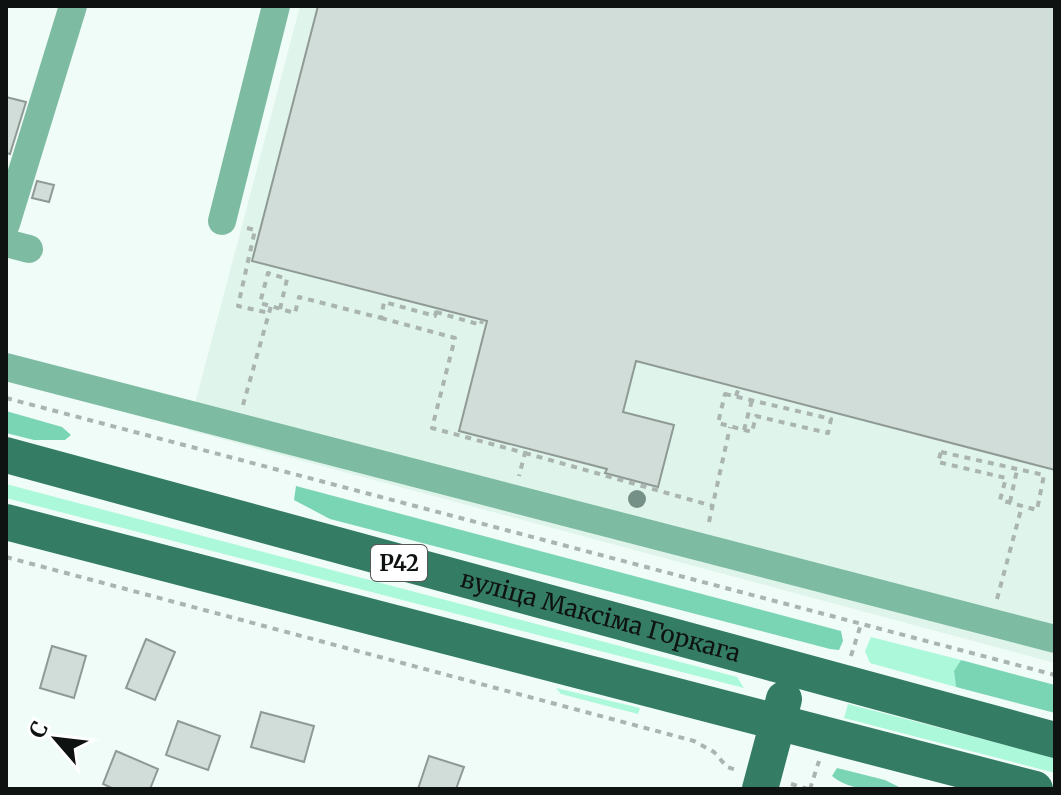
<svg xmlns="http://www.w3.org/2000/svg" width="1061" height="795" font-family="Merriweather,serif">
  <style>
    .built { fill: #dff4eb }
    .green { fill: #acf8da }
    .forest { fill: #7ad5b4 }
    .building { fill: #d1ddd8; stroke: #8f9a95; stroke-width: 2 }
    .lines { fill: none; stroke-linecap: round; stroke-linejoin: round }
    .path { stroke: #aab4b0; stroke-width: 4; stroke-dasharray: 6 6; stroke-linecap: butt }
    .minor { stroke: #7ebba3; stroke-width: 28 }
    .major { stroke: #347c63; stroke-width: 36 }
    .tree { fill: #759187 }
    .labels { text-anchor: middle; stroke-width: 7; stroke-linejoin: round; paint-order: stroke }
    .shield { fill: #fff; stroke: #565958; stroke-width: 2 }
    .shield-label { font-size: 22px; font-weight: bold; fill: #0e1210 }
    .street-label { font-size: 24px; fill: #0e1210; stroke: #fff }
  </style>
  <rect width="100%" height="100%" fill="#f0fcf7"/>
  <polygon class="built" points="300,6 1055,6 1055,663 188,430"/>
  <g class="green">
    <polygon points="6,484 737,677 744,688 6,498"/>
    <polygon points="871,637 961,660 954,671 956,687 870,663 865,651"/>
    <polygon points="556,688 640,708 638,714 561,694"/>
    <polygon points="848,704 1055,758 1055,773 844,718"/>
  </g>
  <g class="forest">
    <polygon points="6,411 62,427 71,435 65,440 34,440 6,433"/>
    <polygon points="296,486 841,631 843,641 839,650 830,649 330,519 294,500"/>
    <polygon points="961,660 1055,685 1055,713 956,687 954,671"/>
    <path d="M837,768l48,12 18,9c-26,0 -50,4 -71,-13z"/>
  </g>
  <g class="building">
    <polygon points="318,6 1055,6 1055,470 636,361 623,412 674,425 658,487 605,473 607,469 459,431 487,321 252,261"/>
    <polygon points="6,97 26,102 10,154 6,153"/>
    <polygon points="37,181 54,185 49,202 32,198"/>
    <polygon points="146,639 175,652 155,700 126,688"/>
    <polygon points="52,646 86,656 74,698 40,688"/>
    <polygon points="261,712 314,726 304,762 251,747"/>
    <polygon points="178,721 220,736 208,770 166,755"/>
    <polygon points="116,751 158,769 150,789 114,789 103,784"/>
    <polygon points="429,756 464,767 456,789 418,789"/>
  </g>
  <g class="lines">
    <g class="path">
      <polyline points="247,228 255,230 238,306 269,313"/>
      <polyline points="280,309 287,279 268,273 260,303 295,313 299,297 381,318 384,302 435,316 437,309"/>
      <polyline points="436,312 481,325 482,320"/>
      <polyline points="381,318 455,338 432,428 525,453 519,476"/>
      <polygon points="725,394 831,419 828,433 756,416 752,432 718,423"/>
      <polyline points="736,396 739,387"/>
      <polyline points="6,398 1055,675"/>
      <polyline points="243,405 271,306"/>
      <polyline points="744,430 752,400"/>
      <polygon points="941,452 1044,475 1037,510 1000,500 1006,478 938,462"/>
      <polyline points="525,453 713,506"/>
      <polyline points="1010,502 1017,470"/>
      <polyline points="709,522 730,427"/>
      <polyline points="6,557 694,741 714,752 727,767 737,770"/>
      <polyline points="997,599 1022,506"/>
      <polyline points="851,656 861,624"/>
      <polyline points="791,784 808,789"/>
      <polyline points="810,789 819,761"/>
    </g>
    <g class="minor">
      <polyline points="222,221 276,6"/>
      <polyline points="6,224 73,6"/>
      <polyline points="6,243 29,249"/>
      <polyline points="6,367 1055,639"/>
    </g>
    <g class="major">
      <path id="s1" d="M6,455l1049,285"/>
      <polyline points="6,522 1035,789"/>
      <polyline points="760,789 784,699"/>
    </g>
  </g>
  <circle class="tree" cx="637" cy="499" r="9"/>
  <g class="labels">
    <rect class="shield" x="371" y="545" width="56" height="36" rx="6"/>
    <g class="shield-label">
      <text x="399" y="571">Р42</text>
    </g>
    <g class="street-label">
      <text dy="8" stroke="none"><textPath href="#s1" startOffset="616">вуліца Максіма Горкага</textPath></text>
    </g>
  </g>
  <rect width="1061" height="795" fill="none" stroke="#0e1210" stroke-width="16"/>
  <g transform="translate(56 739) rotate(298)" stroke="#ffffff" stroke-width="6" paint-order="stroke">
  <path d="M0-6L14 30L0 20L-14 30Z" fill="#0e1210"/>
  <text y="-12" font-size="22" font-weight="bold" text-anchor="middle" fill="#0e1210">С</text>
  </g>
</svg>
